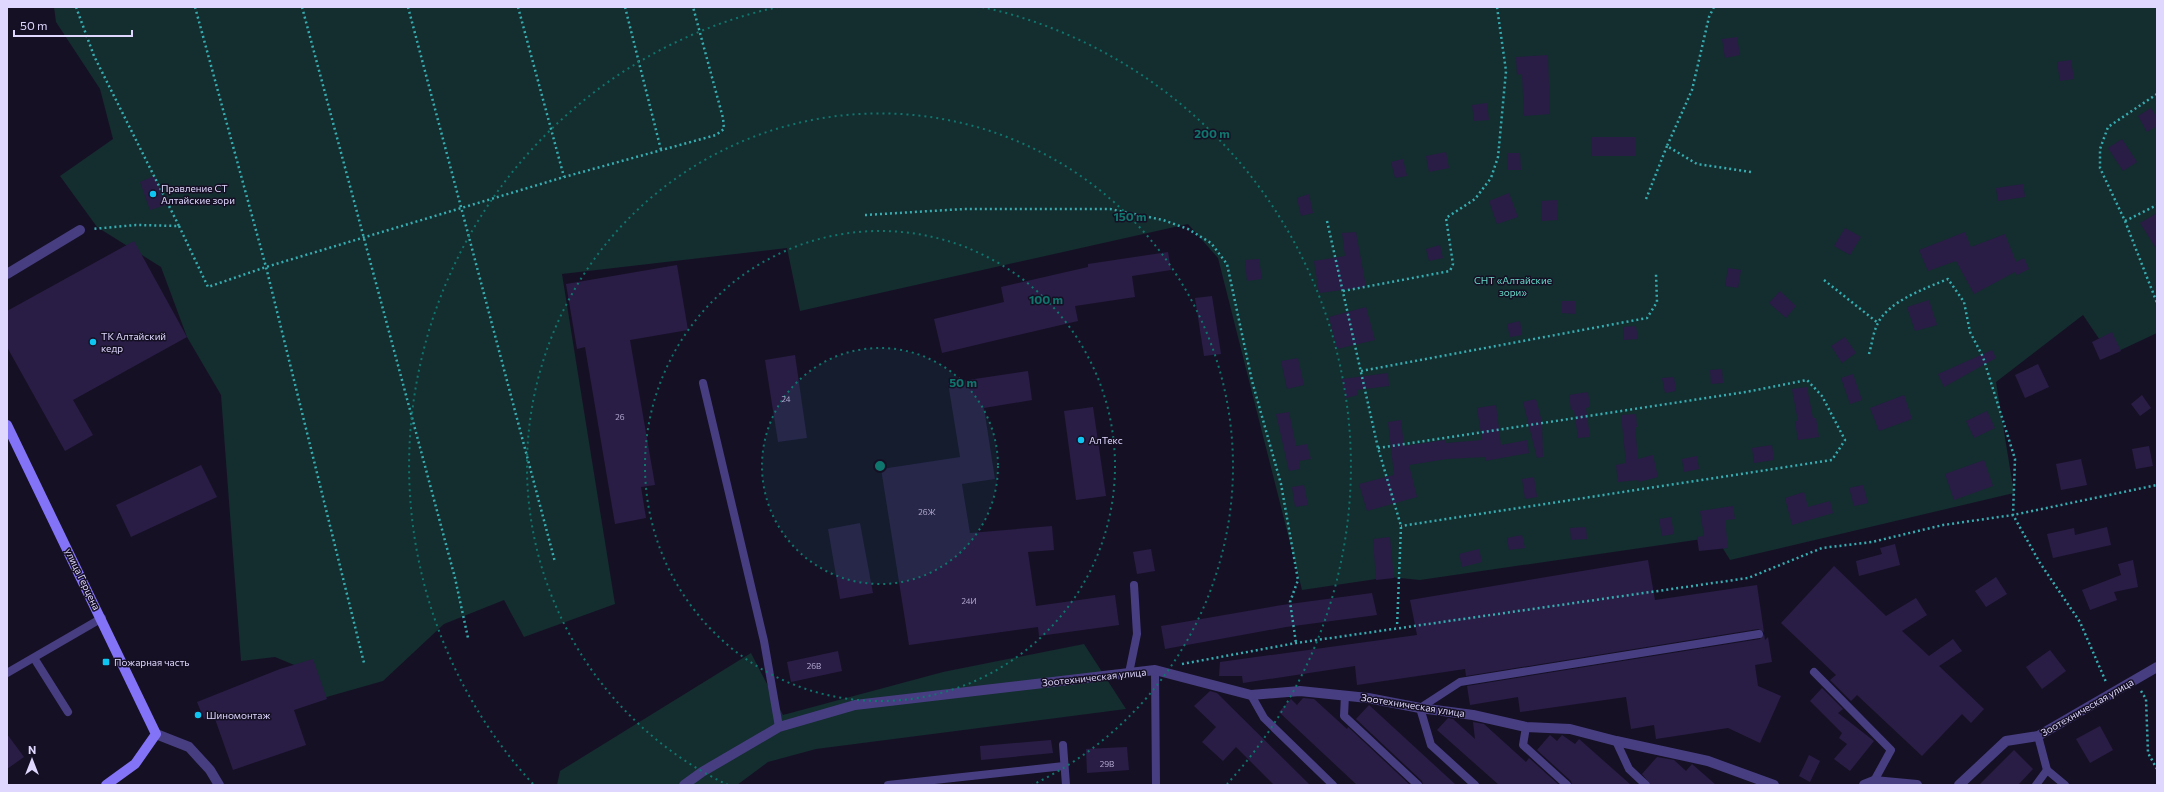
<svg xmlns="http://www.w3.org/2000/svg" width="2164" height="792" font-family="Commissioner,sans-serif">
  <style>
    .green { fill: #142d2f }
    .building { fill: #291d45 }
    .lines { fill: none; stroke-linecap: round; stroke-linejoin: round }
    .path { stroke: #36adb1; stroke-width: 2.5; stroke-dasharray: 2 3; stroke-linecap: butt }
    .lane { stroke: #473e81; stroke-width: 8 }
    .street { stroke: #473e81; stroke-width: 10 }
    .secondary { stroke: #8373f7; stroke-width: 10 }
    .ring { fill: none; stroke: #0f766e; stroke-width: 2; stroke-dasharray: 2 4 }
    .poi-dot { fill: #0ec5f2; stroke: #161025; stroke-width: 1.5 }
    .labels { text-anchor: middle; stroke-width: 3; stroke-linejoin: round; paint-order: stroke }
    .number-label { font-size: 8px; fill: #b2a8cf }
    .poi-label { font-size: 10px; fill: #dfd7fd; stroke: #161025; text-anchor: start }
    .park-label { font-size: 10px; fill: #66d9c8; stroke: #161025 }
    .street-label { font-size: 10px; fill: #dfd7fd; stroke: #161025 }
    .centre { fill: #0f766e; stroke: #161025; stroke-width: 2 }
    .ring-label { font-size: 12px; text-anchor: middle; font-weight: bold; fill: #0f766e; stroke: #161025; stroke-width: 3; stroke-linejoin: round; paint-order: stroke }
  </style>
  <rect width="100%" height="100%" fill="#161025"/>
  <g class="green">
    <polygon points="54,7 2157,7 2157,333 2110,355 2083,315 1996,382 2014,493 1730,560 1716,537 1420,580 1390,577 1302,590 1218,258 1188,224 800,311 787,248 562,274 615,604 524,637 504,600 444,624 383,681 302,704 299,667 275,657 241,661 221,395 187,337 161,267 97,227 60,176 113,139 100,89 56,22"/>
    <polygon points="1084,644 1126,709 816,749 768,762 737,785 557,785 560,771 751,653 783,715 943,672"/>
  </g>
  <g class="building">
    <polygon points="1737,37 1740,55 1725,58 1722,39"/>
    <polygon points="1548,55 1550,114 1524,116 1522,74 1517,75 1516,57"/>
    <polygon points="2071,60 2074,79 2060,81 2057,62"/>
    <polygon points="1487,103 1489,120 1474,121 1472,105"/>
    <polygon points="2151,108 2157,118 2157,126 2147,132 2138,116"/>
    <rect x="1591" y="137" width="45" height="19"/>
    <polygon points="2122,139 2137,162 2123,171 2108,148"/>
    <polygon points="1446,152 1449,168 1429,172 1426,156"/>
    <polygon points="1507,153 1520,153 1521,170 1507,170"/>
    <polygon points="1403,159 1407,176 1395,178 1391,162"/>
    <polygon points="154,176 166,205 150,210 140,182"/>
    <polygon points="2023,184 2025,197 1998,201 1996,188"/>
    <polygon points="1509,193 1518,217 1497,224 1489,201"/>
    <polygon points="1309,194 1313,213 1301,216 1297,198"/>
    <polygon points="1557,200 1558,220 1541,221 1541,201"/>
    <polygon points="2157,213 2157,250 2140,223"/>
    <polygon points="1845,228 1861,237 1850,255 1834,246"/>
    <polygon points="1356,232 1366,287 1319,293 1314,261 1345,256 1342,233"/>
    <polygon points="1965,232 1971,247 2005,234 2016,262 2024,258 2029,269 2017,275 2015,272 1974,294 1956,261 1928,271 1919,250"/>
    <polygon points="134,241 187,337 73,400 93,435 65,451 7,347 7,311"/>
    <polygon points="1440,245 1443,258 1429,261 1426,249"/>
    <polygon points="1168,252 1171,270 1132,276 1135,297 1075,306 1078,321 942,353 934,319 1004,302 1001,287 1088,267 1088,264"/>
    <polygon points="1259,259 1262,279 1247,281 1245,260"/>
    <polygon points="677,265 688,330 630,340 655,485 641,487 646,518 615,524 585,347 577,349 566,284"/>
    <polygon points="1728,268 1741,270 1738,288 1725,286"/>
    <polygon points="1780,291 1796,306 1786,318 1769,303"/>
    <polygon points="1212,296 1221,354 1204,356 1195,298"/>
    <polygon points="1929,300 1937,325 1915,331 1907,307"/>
    <polygon points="1562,301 1576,301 1576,314 1562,313"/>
    <polygon points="1366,307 1375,340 1337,349 1329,317"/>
    <polygon points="1520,321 1522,335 1510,337 1507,324"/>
    <polygon points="1636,326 1638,339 1624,340 1623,327"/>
    <polygon points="2112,332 2121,351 2100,360 2092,342"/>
    <polygon points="1845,337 1856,353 1842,363 1831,346"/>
    <polygon points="1992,350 1996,358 1944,387 1938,374"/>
    <polygon points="795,355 807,438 778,442 765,360"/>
    <polygon points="1298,358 1304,385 1287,389 1281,361"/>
    <polygon points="2038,364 2049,387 2025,398 2015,375"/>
    <polygon points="1722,369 1723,383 1711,384 1710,370"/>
    <polygon points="1028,371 1032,400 984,408 995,479 962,484 970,533 1052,526 1054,550 1028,552 1036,606 1115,595 1119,625 1039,636 1038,627 909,645 881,469 960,457 948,383"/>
    <polygon points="1388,373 1389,386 1357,390 1358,395 1346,398 1342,379"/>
    <polygon points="1853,374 1862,400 1850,404 1841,378"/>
    <polygon points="1674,377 1676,391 1665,393 1662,378"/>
    <polygon points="1807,387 1813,418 1816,418 1819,437 1798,440 1795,421 1798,421 1792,389"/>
    <polygon points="1588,392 1590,407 1586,408 1590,437 1578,438 1574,410 1571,410 1569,395"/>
    <polygon points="1904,395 1912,419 1879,431 1870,408"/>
    <polygon points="2142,395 2151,408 2140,416 2131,404"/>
    <polygon points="1536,399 1542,422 1543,457 1537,458 1523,402"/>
    <polygon points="1496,405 1501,445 1527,440 1529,453 1485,461 1485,457 1447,459 1409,465 1417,497 1367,511 1359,484 1394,475 1388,422 1401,420 1404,446 1445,440 1446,443 1482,440 1477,408"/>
    <polygon points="1093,407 1106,496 1076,500 1064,411"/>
    <polygon points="1987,411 1995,428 1974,438 1966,421"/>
    <polygon points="1289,412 1296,446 1307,444 1311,459 1299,461 1300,469 1289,471 1276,414"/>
    <polygon points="1636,414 1637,427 1635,427 1638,459 1653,455 1658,477 1639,482 1638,480 1618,482 1616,465 1626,463 1621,415"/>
    <polygon points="1772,445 1774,460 1754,463 1752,448"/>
    <polygon points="2149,446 2153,466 2136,469 2132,449"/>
    <polygon points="1697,456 1699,469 1684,472 1682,459"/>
    <polygon points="2081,459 2087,485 2061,490 2056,464"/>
    <polygon points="1984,460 1993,486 1954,500 1945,474"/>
    <polygon points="201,465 217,497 131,537 116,505"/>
    <polygon points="1534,477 1537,497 1525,499 1522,479"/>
    <polygon points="1304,485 1308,505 1295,507 1292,487"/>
    <polygon points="1863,485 1868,503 1854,506 1849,488"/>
    <polygon points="1804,492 1808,507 1830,501 1833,513 1792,525 1785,498"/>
    <polygon points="1733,506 1735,519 1725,520 1728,548 1699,551 1697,537 1704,536 1700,511"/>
    <polygon points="1671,517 1674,534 1662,536 1659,519"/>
    <polygon points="860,523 873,593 840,599 828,529"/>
    <polygon points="1586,527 1587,539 1571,540 1570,528"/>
    <polygon points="2107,527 2111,545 2053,558 2047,534 2074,528 2075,535"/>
    <polygon points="1522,535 1525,548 1509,550 1507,538"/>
    <polygon points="1390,537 1394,578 1376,580 1373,539"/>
    <polygon points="1895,544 1900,565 1859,576 1856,561 1882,554 1880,548"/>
    <polygon points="1151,549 1155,571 1137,574 1133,552"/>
    <polygon points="1479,549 1482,562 1462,567 1459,554"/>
    <polygon points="1648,560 1655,600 1757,585 1764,632 1758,629 1466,676 1465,669 1357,685 1355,666 1243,683 1242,676 1219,676 1220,662 1417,635 1410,600"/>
    <polygon points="2133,560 2138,587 2114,592 2117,600 2090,610 2082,590 2121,575 2118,564"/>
    <polygon points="1834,566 1886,616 1916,598 1927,615 1902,631 1929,656 1953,639 1962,651 1939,666 1984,709 1971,723 1962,714 1922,756 1857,695 1851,701 1830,680 1836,675 1781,623"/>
    <polygon points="1996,577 2007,594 1986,607 1975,591"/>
    <polygon points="1372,593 1377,615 1286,627 1165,649 1161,626 1282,605"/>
    <polygon points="1764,634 1765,640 1768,637 1772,662 1755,665 1758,686 1781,696 1760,743 1728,728 1656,739 1654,725 1631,729 1626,697 1520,712 1518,697 1470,705 1467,686 1760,639"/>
    <polygon points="2050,650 2066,671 2042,689 2026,667"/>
    <polygon points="838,651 842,671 791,682 787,662"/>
    <polygon points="313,659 327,699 294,710 306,745 233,770 214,716 204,719 197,702 280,669"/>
    <polygon points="1822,688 1843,709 1838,713 1874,741 1850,771 1834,759 1847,744 1839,738 1842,733 1810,701"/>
    <polygon points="1210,691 1217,693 1310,785 1274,785 1236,747 1223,761 1202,742 1216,727 1194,706"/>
    <polygon points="1303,698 1314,699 1347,729 1348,727 1410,785 1357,785 1279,712 1291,699 1297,705"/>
    <polygon points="1369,705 1456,785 1423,785 1422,781 1356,719"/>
    <polygon points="1448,718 1453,719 1475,739 1473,722 1484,724 1526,762 1529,758 1559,785 1499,785 1437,730"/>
    <polygon points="2100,726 2113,750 2090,763 2076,739"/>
    <polygon points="7,734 24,757 7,769"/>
    <polygon points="1550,735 1557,741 1562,735 1575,744 1579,739 1631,785 1572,785 1571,781 1537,750"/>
    <polygon points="1051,740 1053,753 981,760 980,746"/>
    <polygon points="1127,747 1129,770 1087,773 1086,749"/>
    <polygon points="2014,750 2033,769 2018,785 1979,785"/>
    <polygon points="1809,755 1820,761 1810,782 1799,776"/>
    <polygon points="1657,757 1674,760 1686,771 1692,764 1716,785 1651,785 1642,774"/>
  </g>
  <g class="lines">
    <g class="path">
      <polyline points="76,7 94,56 179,226 136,225 92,229"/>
      <polyline points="195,7 266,267 364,663"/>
      <polyline points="302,7 455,578 468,638"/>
      <polyline points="408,7 555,562"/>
      <polyline points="518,7 564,177"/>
      <polyline points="625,7 661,150"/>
      <polyline points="1714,7 1709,17 1692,90 1667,146 1697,164 1751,172"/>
      <polyline points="2157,94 2108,127 2100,149 2100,168 2125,221 2157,303"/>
      <polyline points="1646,199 1667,146"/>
      <polyline points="865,215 964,209 1110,209 1163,220 1188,229 1211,243 1227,264 1252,381 1281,484 1298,580 1290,602 1296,643"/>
      <polyline points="1327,221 1378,448 1401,526 1397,627"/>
      <polyline points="2125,221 2157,205"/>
      <polyline points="179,226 208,287 266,267 564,177 716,135 724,129 723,118 693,7"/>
      <polyline points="1824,280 1878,323"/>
      <polyline points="1343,291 1450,271 1453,264 1446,218 1475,199 1491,178 1498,157 1506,71 1497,7"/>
      <path d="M1869,354c3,-10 4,-22 9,-31 11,-22 48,-35 70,-44l16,23 6,30 13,25 32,102 -2,56 27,48 40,59 26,60"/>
      <polyline points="1361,371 1647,318 1657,302 1656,274"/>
      <polyline points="1378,448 1746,392 1807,380 1822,396 1845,440 1832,460 1401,526"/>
      <polyline points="1182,664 1296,643 1748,578 1822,548 1872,542 1943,525 2013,515 2157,485"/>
      <polyline points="2141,691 2146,699 2148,753 2157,769"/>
    </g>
    <g class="lane">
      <polyline points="703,383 764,641 779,727"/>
      <polyline points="34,658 68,712"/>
      <polyline points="1155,670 1156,785"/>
      <polyline points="1814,672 1891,750 1874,781"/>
      <polyline points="7,673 102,618"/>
      <polyline points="1129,673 1137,634 1134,585"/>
      <polyline points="1251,695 1264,718 1333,785"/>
      <polyline points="1345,695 1344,716 1418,785"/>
      <polyline points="1526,727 1523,745 1567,785"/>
      <polyline points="2038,736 2047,770 2065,785"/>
      <polyline points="1616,741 1629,769 1646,785"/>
      <polyline points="1063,745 1066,785"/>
      <polyline points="888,785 1064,766"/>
      <polyline points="1475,785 1431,745 1420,708 1460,682 1759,634"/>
      <polyline points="2036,785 2047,770"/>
    </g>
    <g class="street">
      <polyline points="7,274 80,230"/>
      <polyline points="156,734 189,747 210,770 219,785"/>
      <polyline points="684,785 702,772 779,727 855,705 1155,670 1251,695 1300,691 1368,698 1420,708 1473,715 1526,727 1570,729 1616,741 1708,761 1774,785"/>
      <polyline points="1864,785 1874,781 1917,785"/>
      <polyline points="1959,785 2006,741 2038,736 2157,667"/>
    </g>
    <polyline class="secondary" points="7,425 156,734 135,764 106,785"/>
  </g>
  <circle cx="880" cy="466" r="118" fill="#0f766e" fill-opacity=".12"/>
  <g class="ring">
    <circle cx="880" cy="466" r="118"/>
    <circle cx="880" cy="466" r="235"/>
    <path d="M728 785A353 353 0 1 1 1032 785"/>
    <path d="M533 784A470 470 0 0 1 778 7M982 7A470 470 0 0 1 1227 784"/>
  </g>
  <g class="poi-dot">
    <circle cx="153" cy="194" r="4"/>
    <circle cx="93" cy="342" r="4"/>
    <circle cx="1081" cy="440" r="4"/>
    <rect x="102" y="658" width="8" height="8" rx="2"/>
    <circle cx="198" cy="715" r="4"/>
  </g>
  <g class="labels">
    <g class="number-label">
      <text x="786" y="402">24</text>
      <text x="620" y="420">26</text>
      <text x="927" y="515">26Ж</text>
      <text x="969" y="604">24И</text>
      <text x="814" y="669">26В</text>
      <text x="1107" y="767">29В</text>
    </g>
    <g class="poi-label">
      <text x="161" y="192">Правление СТ<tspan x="161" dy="12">Алтайские зори</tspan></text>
      <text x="101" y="340">ТК Алтайский<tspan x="101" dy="12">кедр</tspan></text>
      <text x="1089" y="444">АлТекс</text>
      <text x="114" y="666">Пожарная часть</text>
      <text x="206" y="719">Шиномонтаж</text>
    </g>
    <g class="park-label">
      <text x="1513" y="284">СНТ «Алтайские<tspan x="1513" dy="12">зори»</tspan></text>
    </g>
    <g class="street-label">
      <text transform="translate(83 579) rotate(64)" y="4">улица Герцена</text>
      <text transform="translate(1094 677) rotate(-6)" y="4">Зоотехническая улица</text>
      <text transform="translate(1413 705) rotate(9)" y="4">Зоотехническая улица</text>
      <text transform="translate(2087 707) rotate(-30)" y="4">Зоотехническая улица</text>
    </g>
  </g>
  <circle cx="880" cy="466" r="6" class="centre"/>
  <g class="ring-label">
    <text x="1212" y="138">200 m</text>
    <text x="1130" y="221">150 m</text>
    <text x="1046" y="304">100 m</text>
    <text x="963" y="387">50 m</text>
  </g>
  <rect width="2164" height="792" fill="none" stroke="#dfd7fd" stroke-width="16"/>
  <g transform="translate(32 760)" stroke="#161025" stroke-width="3" paint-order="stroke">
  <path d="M0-3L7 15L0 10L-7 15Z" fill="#dfd7fd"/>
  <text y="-6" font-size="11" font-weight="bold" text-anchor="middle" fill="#dfd7fd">N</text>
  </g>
  <path d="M14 30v6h118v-6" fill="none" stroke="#dfd7fd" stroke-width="2"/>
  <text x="20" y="30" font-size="12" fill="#dfd7fd" stroke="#161025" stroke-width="3" paint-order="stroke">50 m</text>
</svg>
